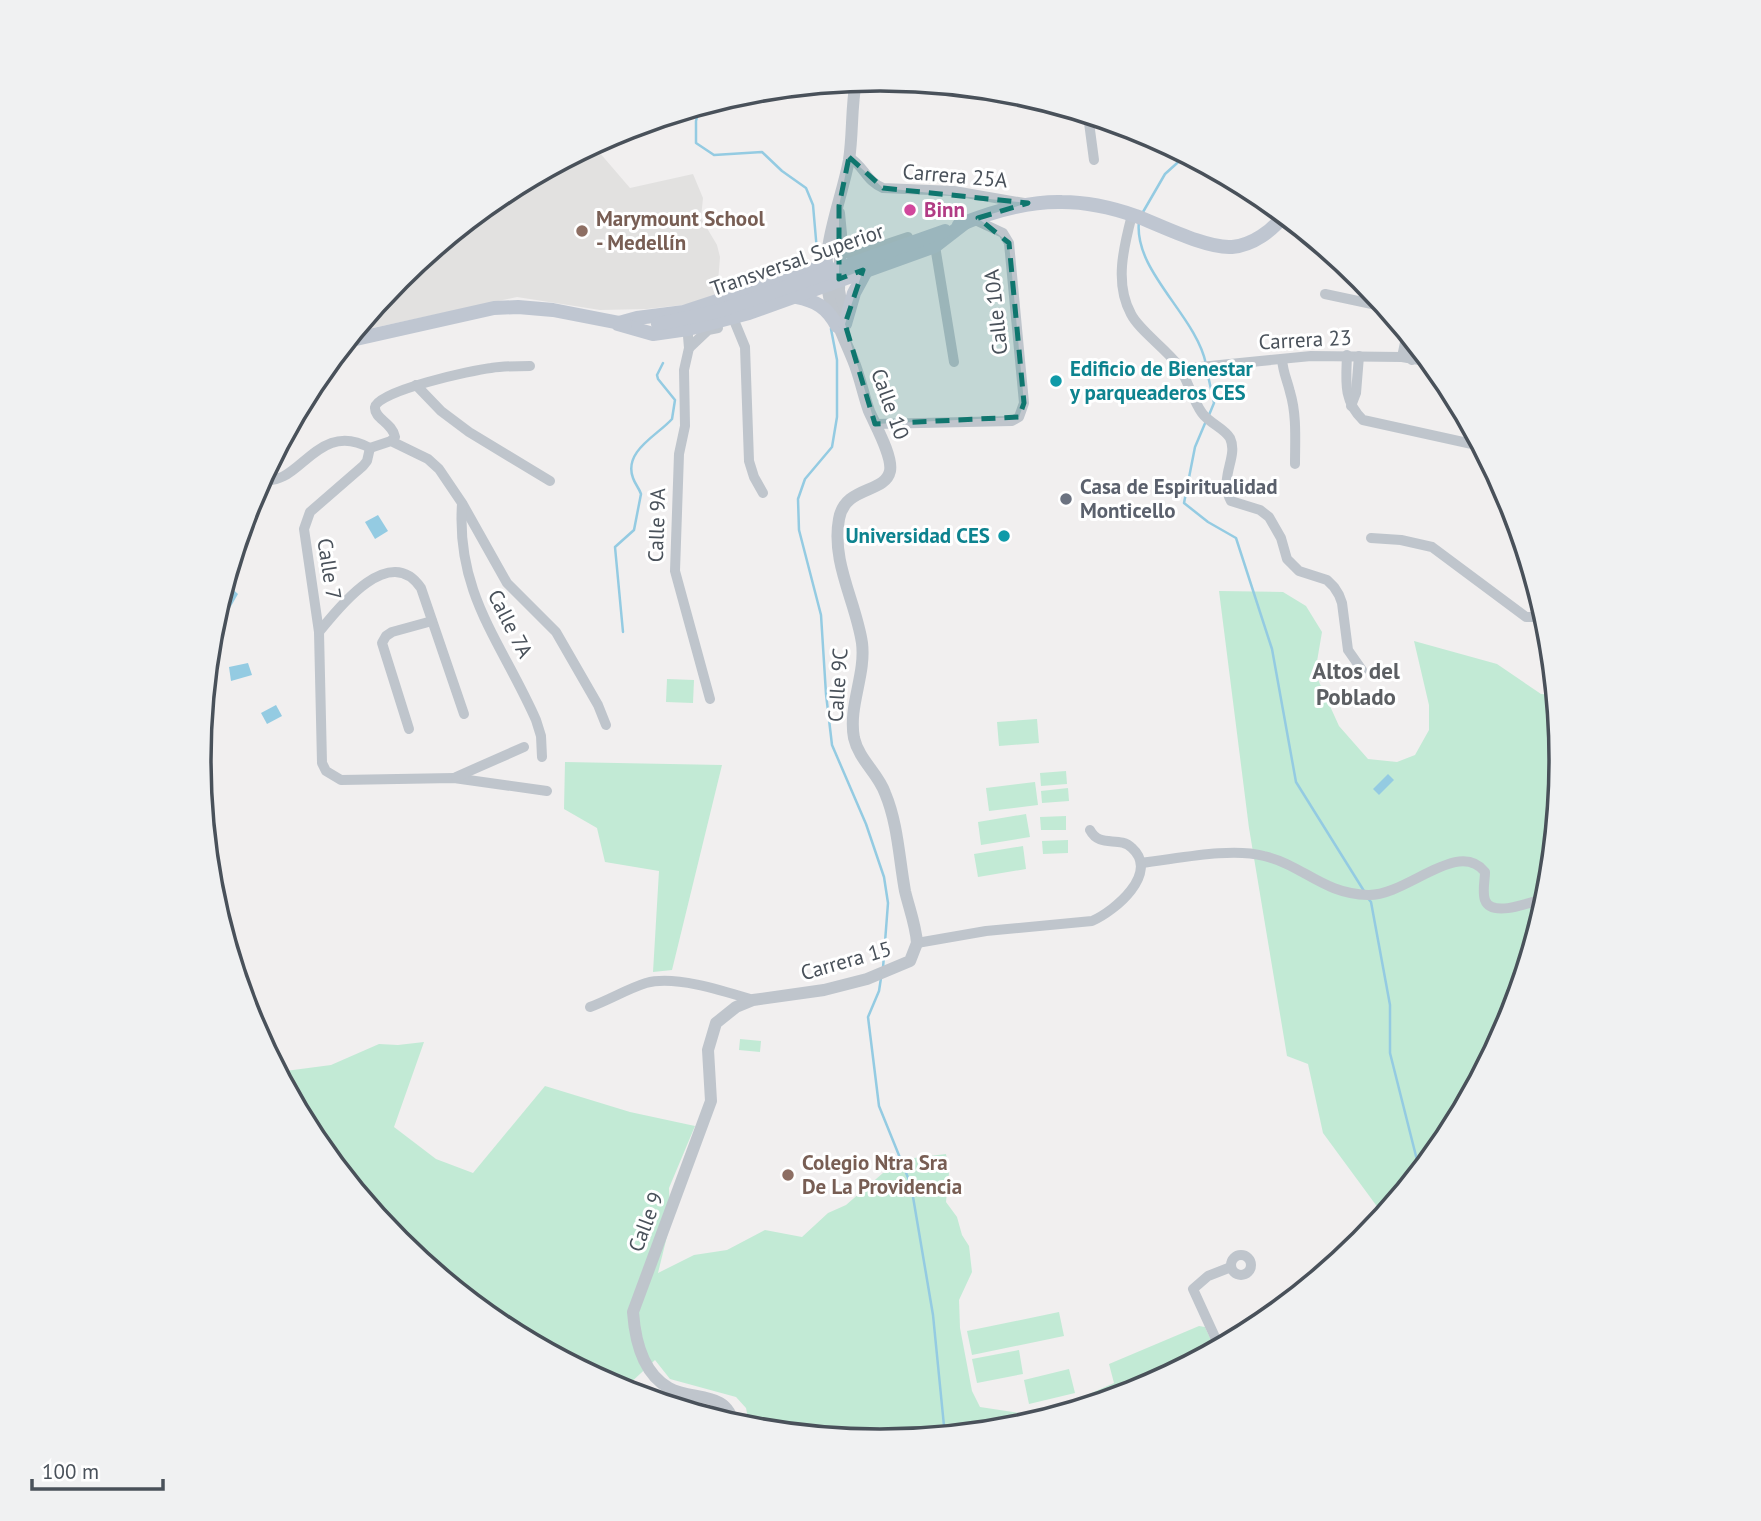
<svg xmlns="http://www.w3.org/2000/svg" width="1761" height="1521" font-family="'PT Sans',sans-serif">
  <style>
    .education { fill: #e2e1e0 }
    .green { fill: #c2ead5 }
    .water { fill: #94cbe2 }
    .lines { fill: none; stroke-linecap: round; stroke-linejoin: round }
    .stream { stroke: #94cbe2; stroke-width: 2.5 }
    .minor { stroke: #bfc5cc; stroke-width: 10 }
    .tertiary { stroke: #bfc5cc; stroke-width: 12 }
    .secondary { stroke: #bfc6d1; stroke-width: 14 }
    .secondary-bridge { stroke: #bfc6d1; stroke-width: 14 }
    .marked { fill: #0f766e; fill-opacity: 0.2; stroke: #0f766e; stroke-width: 5; stroke-dasharray: 14 9; stroke-linejoin: round }
    .hotel-dot { fill: #d1479c; stroke: #fff; stroke-width: 2.5 }
    .education-dot { fill: #8d6e63; stroke: #fff; stroke-width: 2.5 }
    .culture-dot { fill: #0f9aa8; stroke: #fff; stroke-width: 2.5 }
    .worship-dot { fill: #6b7280; stroke: #fff; stroke-width: 2.5 }
    .labels { text-anchor: middle; stroke-width: 6; stroke-linejoin: round; paint-order: stroke }
    .street-label { font-size: 21px; fill: #49515a; stroke: #fff }
    .hotel-label { font-size: 21px; font-weight: bold; fill: #b23c85; stroke: #fff; text-anchor: start }
    .education-label { font-size: 21px; font-weight: bold; fill: #785e54; stroke: #fff; text-anchor: start }
    .culture-label { font-size: 21px; font-weight: bold; fill: #0d838f; stroke: #fff; text-anchor: start }
    .worship-label { font-size: 21px; font-weight: bold; fill: #5b616d; stroke: #fff; text-anchor: start }
    .neighbourhood-label { font-size: 23px; font-weight: bold; fill: #5c5f63; stroke: #fff }
    .rim { fill: none; stroke: #49515a; stroke-width: 3.5 }
  </style>
  <rect width="100%" height="100%" fill="#f1efef"/>
  <g class="education">
    <polygon points="593,145 630,188 693,174 703,198 701,218 717,245 720,257 717,295 691,304 647,309 600,310 517,297 354,332 399,278 502,193"/>
    <polygon points="609,1384 640,1387 653,1398 686,1403 709,1414 713,1419 619,1390"/>
  </g>
  <g class="green">
    <polygon points="1219,591 1283,592 1306,606 1322,632 1315,673 1339,726 1368,759 1397,762 1415,755 1429,730 1429,705 1414,641 1497,664 1541,694 1556,695 1562,761 1549,894 1510,1022 1447,1140 1384,1216 1323,1133 1308,1064 1287,1056 1249,828"/>
    <polygon points="667,679 694,680 693,703 666,702"/>
    <polygon points="1037,719 1039,743 999,746 997,722"/>
    <polygon points="565,762 722,765 672,970 653,972 659,871 605,862 597,828 564,809"/>
    <polygon points="1066,771 1067,784 1041,786 1040,773"/>
    <polygon points="1035,782 1038,805 989,811 986,788"/>
    <polygon points="1068,788 1069,801 1042,803 1041,791"/>
    <polygon points="1026,814 1030,837 981,845 978,822"/>
    <polygon points="1066,816 1066,830 1041,830 1040,817"/>
    <polygon points="1068,840 1068,853 1043,854 1042,841"/>
    <polygon points="1023,846 1026,869 978,877 974,854"/>
    <polygon points="740,1039 761,1041 760,1052 739,1050"/>
    <polygon points="424,1042 394,1127 436,1159 473,1173 545,1086 630,1112 695,1126 669,1188 670,1224 658,1273 694,1255 727,1250 765,1230 802,1237 828,1213 846,1205 898,1160 946,1154 949,1173 946,1202 957,1217 962,1235 969,1246 972,1272 959,1300 960,1328 972,1391 980,1407 1026,1414 1080,1398 1114,1383 1109,1364 1199,1326 1205,1327 1216,1351 1141,1391 1013,1429 880,1442 750,1429 746,1408 736,1397 670,1379 655,1360 626,1387 606,1383 501,1327 398,1242 313,1139 278,1072 331,1065 379,1044 398,1045"/>
    <polygon points="1059,1312 1064,1336 972,1355 967,1331"/>
    <polygon points="1019,1350 1023,1374 977,1383 972,1359"/>
    <polygon points="1069,1369 1075,1393 1029,1404 1024,1380"/>
  </g>
  <g class="water">
    <polygon points="378,515 388,531 375,539 365,522"/>
    <polygon points="228,585 238,594 230,608 219,604 223,590"/>
    <polygon points="248,663 252,675 231,681 229,667"/>
    <polygon points="276,705 282,716 267,724 261,713"/>
    <polygon points="1388,774 1394,780 1379,795 1373,789"/>
  </g>
  <g class="lines">
    <g class="stream">
      <polyline points="700,106 696,121 696,143 714,155 762,152 782,171 806,188 813,205 817,251"/>
      <polyline points="1143,212 1165,174 1186,155"/>
      <path d="M1139,221c-6,50 57,94 67,143"/>
      <polyline points="831,329 837,360 837,417 832,447 805,479 798,499 799,530 821,615 826,694 832,745 866,824 884,877 888,903 883,968"/>
      <polyline points="1207,371 1214,403 1209,415"/>
      <polyline points="1206,421 1195,447 1184,503 1208,522 1236,538 1272,649 1296,782 1364,891"/>
      <path d="M623,632l-8,-85 19,-17 7,-36c-2,-6 -6,-10 -8,-16 -10,-27 25,-43 39,-59l3,-19 -17,-21 -1,-4 6,-12"/>
      <polyline points="1367,897 1371,902 1390,1005 1390,1053 1417,1160 1422,1170"/>
      <polyline points="881,978 879,991 868,1017 879,1106 911,1185 933,1315 945,1436"/>
    </g>
    <g class="minor">
      <polyline points="1088,115 1094,160"/>
      <path d="M849,157c15,9 18,25 34,31l71,3 70,12"/>
      <path d="M1132,215c-8,31 -18,68 -1,99 8,16 34,34 47,51 10,15 14,34 24,48 7,10 22,15 28,25 9,19 -12,39 1,63l29,9 9,7 12,21 6,21 12,12 28,9 7,7 5,8 3,8 6,47 14,20"/>
      <polyline points="935,246 954,362"/>
      <polyline points="840,253 860,253 908,237"/>
      <polyline points="1325,294 1386,307"/>
      <polyline points="731,313 745,347 749,461 754,477 763,493"/>
      <polyline points="687,324 689,348 684,370 685,426 679,454 675,571 710,699"/>
      <polyline points="689,348 708,330 718,328"/>
      <path d="M1347,355c-1,26 -4,46 16,65l109,24 14,10"/>
      <polyline points="1402,357 1407,333"/>
      <path d="M1282,359c1,14 5,20 8,33 7,23 5,49 5,72"/>
      <polyline points="1412,360 1415,342"/>
      <polyline points="1180,369 1311,356 1402,357 1431,362"/>
      <polyline points="416,385 441,411 469,432 550,481"/>
      <polyline points="1351,406 1356,393 1359,356"/>
      <polyline points="875,424 1012,421 1019,417 1024,403 1009,243 1003,233 973,219"/>
      <path d="M391,441l4,-4c-3,-15 -21,-18 -20,-30 2,-16 98,-37 116,-39 13,-2 26,-2 39,-2"/>
      <polyline points="370,448 367,461 363,466 310,512 304,529 319,632 322,763 326,771 341,780 454,778 547,791"/>
      <polyline points="370,448 391,441 428,459 439,469 462,503 507,583 556,632 598,705 606,725"/>
      <path d="M261,479c38,11 55,-61 109,-31"/>
      <path d="M462,504c-6,90 40,139 74,216l5,16 1,21"/>
      <polyline points="1371,538 1401,540 1432,547 1526,617 1534,617 1543,606"/>
      <path d="M319,632c20,-25 71,-90 102,-44l43,126"/>
      <polyline points="409,729 382,643 386,636 392,632 432,621"/>
      <polyline points="456,777 524,747"/>
      <path d="M1141,863c36,-4 89,-16 123,-7 39,9 59,38 104,39 39,1 90,-57 117,-23 0,8 -3,20 0,28 7,19 49,1 63,-3"/>
      <path d="M917,943l69,-12 106,-10c23,-10 68,-48 40,-73 -13,-13 -32,1 -42,-18"/>
      <path d="M590,1007c19,-7 37,-18 56,-24 29,-8 78,8 107,17"/>
      <circle cx="1241" cy="1265" r="10"/>
      <polyline points="1220,1348 1193,1289 1208,1276 1231,1267"/>
    </g>
    <g class="tertiary">
      <polyline points="839,213 841,234 839,290 845,324"/>
      <path d="M733,1425c-4,-35 -41,-24 -64,-37 -27,-15 -34,-48 -36,-76l78,-211 -3,-51 8,-27 20,-16 17,-7 71,-10 43,-11 43,-18 7,-18c-1,-17 -8,-35 -12,-52 -6,-33 -7,-67 -20,-98 -7,-20 -26,-33 -31,-55 -6,-32 12,-63 8,-95 -6,-41 -31,-81 -23,-124 6,-34 46,-25 51,-48 3,-15 -15,-46 -21,-60 -6,-17 -9,-34 -16,-51 -9,-23 -21,-44 -25,-69 -8,-43 13,-89 21,-131 4,-26 2,-53 7,-79"/>
    </g>
    <g class="secondary">
      <path d="M959,225c32,-13 68,-24 103,-23 24,0 51,6 74,14 24,9 71,33 96,31 21,-2 40,-16 53,-33"/>
      <path d="M796,297c20,4 31,10 41,29"/>
      <polyline points="619,323 637,318 684,312 827,265"/>
      <polyline points="618,324 653,334 688,329 749,313 935,246 966,222"/>
      <polyline points="845,324 854,293 867,269"/>
      <polyline points="347,341 494,308 518,307 553,310 625,324"/>
    </g>
    <polyline class="secondary-bridge" points="658,324 719,311 945,231"/>
  </g>
  <path class="marked" d="M849,157l34,31 145,15 -50,15 31,25 15,160 -5,14 -144,7 -30,-100 18,-54 -24,9v-73z"/>
  <circle class="hotel-dot" cx="910" cy="210" r="7"/>
  <g class="education-dot">
    <circle cx="582" cy="231" r="7"/>
    <circle cx="788" cy="1175" r="7"/>
  </g>
  <g class="culture-dot">
    <circle cx="1056" cy="381" r="7"/>
    <circle cx="1004" cy="536" r="7"/>
  </g>
  <circle class="worship-dot" cx="1066" cy="499" r="7"/>
  <g class="labels">
    <g class="street-label">
      <text transform="translate(955 176) rotate(5)" y="7">Carrera 25A</text>
      <text transform="translate(797 260) rotate(-19)" y="7">Transversal Superior</text>
      <text transform="translate(996 312) rotate(-96)" y="7">Calle 10A</text>
      <text transform="translate(1305 340) rotate(-3)" y="7">Carrera 23</text>
      <text transform="translate(890 404) rotate(70)" y="7">Calle 10</text>
      <text transform="translate(657 525) rotate(-88)" y="7">Calle 9A</text>
      <text transform="translate(329 569) rotate(81)" y="7">Calle 7</text>
      <text transform="translate(510 624) rotate(63)" y="7">Calle 7A</text>
      <text transform="translate(838 685) rotate(-86)" y="7">Calle 9C</text>
      <text transform="translate(846 961) rotate(-16)" y="7">Carrera 15</text>
      <text transform="translate(646 1222) rotate(-69)" y="7">Calle 9</text>
    </g>
    <g class="hotel-label">
      <text x="924" y="217">Binn</text>
    </g>
    <g class="education-label">
      <text x="596" y="226">Marymount School<tspan x="596" dy="24">- Medellín</tspan></text>
      <text x="802" y="1170">Colegio Ntra Sra<tspan x="802" dy="24">De La Providencia</tspan></text>
    </g>
    <g class="culture-label">
      <text x="1070" y="376">Edificio de Bienestar<tspan x="1070" dy="24">y parqueaderos CES</tspan></text>
      <text x="990" y="543" text-anchor="end">Universidad CES</text>
    </g>
    <g class="worship-label">
      <text x="1080" y="494">Casa de Espiritualidad<tspan x="1080" dy="24">Monticello</tspan></text>
    </g>
    <g class="neighbourhood-label">
      <text x="1356" y="679">Altos del<tspan x="1356" dy="26">Poblado</tspan></text>
    </g>
  </g>
  <path d="M0 0H1761V1521H0ZM211 760a669 669 0 1 1 1338 0a669 669 0 1 1-1338 0Z" fill="#f0f1f2" fill-rule="evenodd"/>
  <path class="rim" d="M211 760a669 669 0 1 1 1338 0a669 669 0 1 1-1338 0Z"/>
  <path d="M32 1479v10h131v-10" fill="none" stroke="#49515a" stroke-width="3.5"/>
  <text x="42" y="1479" font-size="21" fill="#49515a" stroke="#ffffff" stroke-width="5" paint-order="stroke">100 m</text>
</svg>
